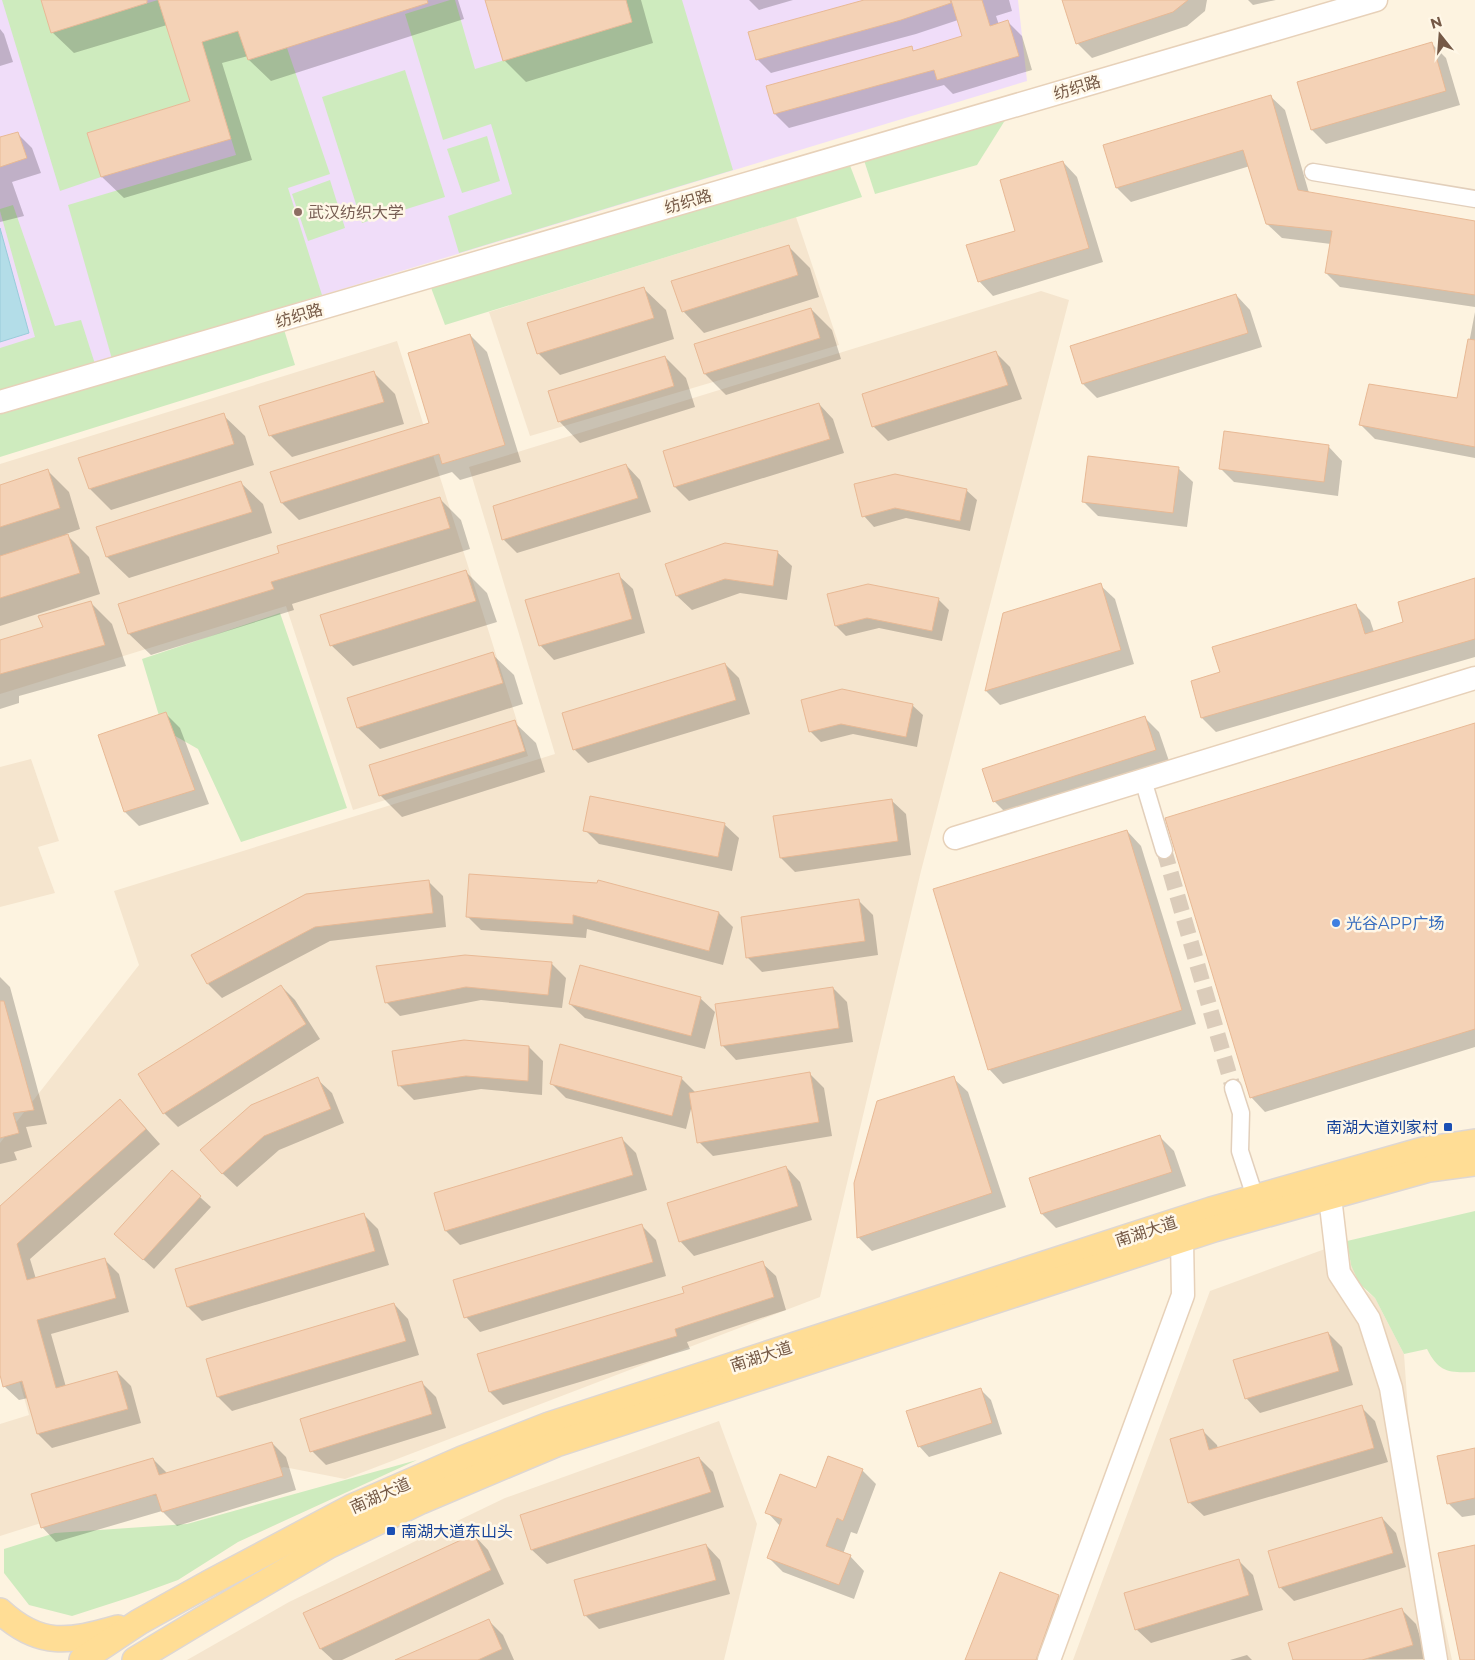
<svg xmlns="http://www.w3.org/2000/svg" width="1475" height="1660" font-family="Montserrat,'Noto Sans SC',sans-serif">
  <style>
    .residential { fill: #f5e5ce }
    .education { fill: #f0ddf9 }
    .green { fill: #ceebbe }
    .water { fill: #b3dde8; stroke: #99ccda }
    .shadow { fill: #0003 }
    .building { fill: #f4d2b6; stroke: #e8b995 }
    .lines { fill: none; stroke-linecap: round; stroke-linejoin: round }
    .street-tunnel { stroke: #dbccba; stroke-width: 16; stroke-dasharray: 16 8; stroke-linecap: butt }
    .street-casing { stroke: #e2cfbb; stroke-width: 19 }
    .secondary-casing { stroke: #e7d1b9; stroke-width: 25 }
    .primary-casing { stroke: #ded7d3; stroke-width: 28 }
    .street { stroke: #fff; stroke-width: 16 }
    .secondary { stroke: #fff; stroke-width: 22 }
    .primary { stroke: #ffdd95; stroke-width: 25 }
    .education-dot { fill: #8d6e63; stroke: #fff7e7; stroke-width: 2 }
    .shop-dot { fill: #3f7fe0; stroke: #fff7e7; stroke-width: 2 }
    .transit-dot { fill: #1a4fb4; stroke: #fff7e7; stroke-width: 2 }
    .labels { text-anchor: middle; stroke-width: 5; stroke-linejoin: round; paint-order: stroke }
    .street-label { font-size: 16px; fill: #755946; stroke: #fff7e7 }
    .education-label { font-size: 16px; fill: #785e54; stroke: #fff7e7; text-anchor: start }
    .shop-label { font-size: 16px; fill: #366cbe; stroke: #fff7e7; text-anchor: start }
    .transit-label { font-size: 16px; fill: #164399; stroke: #fff7e7; text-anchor: end }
  </style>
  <rect width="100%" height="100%" fill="#fdf3e0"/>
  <g class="residential">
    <polygon points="796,217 839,345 530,436 489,312"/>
    <polygon points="1041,291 1069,300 921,871 820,1297 345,1479 284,1467 180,1499 136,1493 0,1536 0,1424 29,1415 0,1313 0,1143 139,965 114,891 555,754 469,467"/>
    <polygon points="397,341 528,756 353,810 286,606 0,694 0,464"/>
    <polygon points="31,759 59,841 38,847 55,893 0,907 0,767"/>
    <polygon points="1347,1241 1351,1265 1366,1291 1375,1298 1404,1354 1410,1440 1431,1560 1452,1660 1073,1660 1210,1291"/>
    <polygon points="719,1421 757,1524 724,1660 187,1660 289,1602 505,1498"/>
  </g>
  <polygon class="education" points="0,0 1018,0 1027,81 0,393"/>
  <g class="green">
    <polygon points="2,0 41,0 52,32 158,0 190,101 87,133 101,177 60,191"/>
    <polygon points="450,0 455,0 475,69 632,22 626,0 682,0 733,170 459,253 448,216 512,194 491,124 443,140 405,14"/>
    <polygon points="238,31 249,60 287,48 330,174 288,188 322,295 112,359 68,205 236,155 202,42"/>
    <polygon points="405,70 445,197 362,223 322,97"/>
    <polygon points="1014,106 977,165 875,194 861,151"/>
    <polygon points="487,136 500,181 462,193 447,149"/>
    <polygon points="846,155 862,197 445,325 427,277"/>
    <polygon points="330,180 345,228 308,241 292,194"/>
    <polygon points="13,205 55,326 81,320 95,364 0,393 0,348 35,337 0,211 0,209"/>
    <polygon points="281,320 295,365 0,457 0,402"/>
    <polygon points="280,613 347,808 241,842 198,749 163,729 142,659"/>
    <path d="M1475,1211v161c-25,1 -36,1 -48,-23l-23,5 -29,-56 -16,-15 -8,-18 -4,-24z"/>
    <polygon points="417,1460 238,1542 178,1580 134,1596 72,1616 29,1605 4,1573 4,1549 55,1533 187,1524"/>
  </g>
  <polygon class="water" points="0,228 29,333 0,342"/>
  <g class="shadow">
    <polygon points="42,0 458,0 464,19 271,81 249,60 248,56 222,63 252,160 124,198 102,177 191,101 167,25 74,53 52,32"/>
    <polygon points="486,0 641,0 653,43 526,82 504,60"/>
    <polygon points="749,0 793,0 759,10"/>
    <polygon points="869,0 1009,0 1012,11 996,16 999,25 1008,22 1022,36 1032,70 953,94 944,85 789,128 775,114 911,48 915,52 963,37 958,20 916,34 771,73 757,59"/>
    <polygon points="1063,0 1207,0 1205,11 1187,26 1092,58 1077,43"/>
    <polygon points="1248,0 1276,0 1253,5"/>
    <polygon points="0,29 4,34 13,62 0,66"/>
    <polygon points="1432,44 1446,58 1460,105 1326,144 1312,130 1298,83"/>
    <polygon points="1270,96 1285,110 1309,193 1475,222 1475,307 1340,287 1326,273 1331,244 1282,238 1267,224 1250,166 1131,202 1117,188"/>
    <polygon points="17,133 32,148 41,173 12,182 24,216 0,222 0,139"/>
    <polygon points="1063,162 1077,177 1103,262 993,296 979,281 1016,231"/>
    <polygon points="789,247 810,268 819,297 704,333 683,311"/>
    <polygon points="644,289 666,310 674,339 560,375 538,353"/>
    <polygon points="1236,295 1250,310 1262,347 1097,398 1083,384"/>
    <polygon points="811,309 832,330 841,359 726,395 705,374 695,344"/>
    <polygon points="1475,312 1475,458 1375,439 1360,424 1458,400"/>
    <polygon points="470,335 487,352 521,462 460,480 452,472 299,520 282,503 431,424"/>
    <polygon points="996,353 1010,367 1022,399 888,441 873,426"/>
    <polygon points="665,357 686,378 695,407 580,443 559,421"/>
    <polygon points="374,373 395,394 404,424 292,457 271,436 261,407"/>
    <polygon points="819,404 833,419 844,453 689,501 675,487"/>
    <polygon points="223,415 245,436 254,465 111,510 90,489"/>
    <polygon points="1328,446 1342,461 1338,496 1234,482 1220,468"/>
    <polygon points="626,465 640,480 651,512 517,553 503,539"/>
    <polygon points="1178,468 1193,482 1187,527 1098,516 1084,502"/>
    <polygon points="48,471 69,492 80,529 66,534 89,557 100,594 0,626 0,486"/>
    <polygon points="241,483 263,504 272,533 129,578 107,557 98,527"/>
    <polygon points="966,490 977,500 970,531 906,518 874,527 864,516"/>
    <polygon points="439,498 461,520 470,549 292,604 294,610 151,655 129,634 120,604 281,554"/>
    <polygon points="777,552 792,566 787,600 740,593 692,610 677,596 666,565"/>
    <polygon points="465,571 487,593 497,622 353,666 331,645"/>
    <polygon points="618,575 633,589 645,633 554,660 540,645"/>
    <polygon points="1475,580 1475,657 1216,732 1202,718 1222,673 1356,606 1370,620 1374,632 1404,623"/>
    <polygon points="1100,585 1115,599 1134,664 1000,705 986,691 1004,614"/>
    <polygon points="938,599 949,610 942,641 879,628 846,636 836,626"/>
    <polygon points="90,602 112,624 126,666 19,696 19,703 0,709 0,642 45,628"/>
    <polygon points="492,654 514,675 523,704 380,749 358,728 349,698"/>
    <polygon points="725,664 739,678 750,714 588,763 574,749"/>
    <polygon points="912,705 923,715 917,747 853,734 821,742 810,731"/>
    <polygon points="166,714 180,728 209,804 139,826 125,812"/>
    <polygon points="1145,718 1159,732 1170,764 1008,815 994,801"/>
    <polygon points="514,722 536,743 545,772 402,817 380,795"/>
    <polygon points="1475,724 1475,1047 1265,1112 1251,1097"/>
    <polygon points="891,800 906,814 911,855 795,872 781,858"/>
    <polygon points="724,824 739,838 732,871 599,844 585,830"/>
    <polygon points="1127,831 1141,846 1196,1024 1003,1084 989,1069"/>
    <polygon points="429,882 443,896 446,927 330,941 222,998 208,984 307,895"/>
    <polygon points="858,900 873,915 878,955 762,972 748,958"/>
    <polygon points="719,913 733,927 723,965 587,929 586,938 481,930 467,916"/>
    <polygon points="552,964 566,978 562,1008 481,1000 400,1016 386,1002"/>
    <polygon points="0,977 10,987 47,1124 26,1127 32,1147 14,1152 17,1160 0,1164"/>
    <polygon points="281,986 295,1000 320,1039 178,1127 164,1113"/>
    <polygon points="833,988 847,1002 853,1042 736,1060 722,1045"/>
    <polygon points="700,998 715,1012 705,1049 585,1018 570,1004"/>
    <polygon points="529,1047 543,1061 542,1095 481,1089 414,1100 400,1086 394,1052"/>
    <polygon points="810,1074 824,1088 832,1136 713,1156 699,1142 692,1105 686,1129 566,1098 551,1083 681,1078 696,1093"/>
    <polygon points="953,1078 968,1092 1006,1207 872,1251 858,1237"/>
    <polygon points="317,1079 332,1093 344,1123 279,1150 237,1187 222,1173"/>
    <polygon points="134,1115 160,1144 30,1259 36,1279 104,1259 119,1274 129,1312 51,1334 66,1387 117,1372 131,1386 141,1423 52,1448 38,1434 28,1398 19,1400 4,1386 0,1370 0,1207"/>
    <polygon points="1160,1137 1174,1151 1186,1186 1056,1228 1042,1214"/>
    <polygon points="622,1139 636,1153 647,1190 460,1245 446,1231 435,1194"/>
    <polygon points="786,1167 800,1182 812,1220 694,1256 680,1241"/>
    <polygon points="172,1172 211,1207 154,1269 126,1244"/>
    <polygon points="363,1214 378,1229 389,1265 202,1321 188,1307"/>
    <polygon points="641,1225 656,1240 666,1276 480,1332 466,1317"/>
    <polygon points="762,1263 776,1276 786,1310 687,1342 690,1349 503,1405 490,1392 479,1355 685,1294"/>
    <polygon points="394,1304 408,1319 419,1355 232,1411 218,1397"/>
    <polygon points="1328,1333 1342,1347 1353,1385 1260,1413 1246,1398"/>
    <polygon points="422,1383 436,1397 446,1428 326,1465 312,1451"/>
    <polygon points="980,1389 991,1400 1002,1434 929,1457 919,1446"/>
    <polygon points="1361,1407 1375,1421 1388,1462 1204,1516 1189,1502 1203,1431 1217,1445 1218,1449"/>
    <polygon points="272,1443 286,1457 296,1490 177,1526 162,1511 56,1542 42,1527 153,1459 168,1474"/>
    <polygon points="1475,1449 1475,1515 1462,1517 1448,1503"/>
    <polygon points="699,1458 713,1472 724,1507 547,1564 532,1550 521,1516"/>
    <polygon points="862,1470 876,1484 857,1534 851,1532 843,1554 850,1556 864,1571 854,1599 783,1572 769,1558 781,1527 767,1512"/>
    <polygon points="1382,1518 1396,1533 1406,1567 1294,1601 1280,1587"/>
    <polygon points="474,1535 488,1550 504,1584 342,1660 333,1660 321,1649 305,1614"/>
    <polygon points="706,1545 720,1560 730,1594 599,1629 585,1615"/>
    <polygon points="1238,1560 1253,1575 1263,1610 1151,1643 1136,1629"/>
    <polygon points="1058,1596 1072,1610 1054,1660 966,1660"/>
    <polygon points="1402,1610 1416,1624 1427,1659 1294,1660"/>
    <polygon points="488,1620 503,1635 514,1660 399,1660"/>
    <polygon points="1247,1655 1252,1660 1230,1660"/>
  </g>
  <g class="building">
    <polygon points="41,0 147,0 147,3 51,33"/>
    <polygon points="158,0 427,0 428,3 248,60 238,31 202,42 231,139 101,177 87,133 190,101"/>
    <polygon points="485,0 626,0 632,22 503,61"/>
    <polygon points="864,0 950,0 951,3 901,20 756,60 748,32"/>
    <polygon points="951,0 982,0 990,26 1008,20 1019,56 937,80 934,70 774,114 766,86 912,46 913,51 962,36"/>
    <polygon points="1062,0 1188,0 1173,12 1076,44"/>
    <polygon points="1432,42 1446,91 1311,130 1297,82"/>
    <polygon points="1271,95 1298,190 1475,221 1475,295 1325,273 1332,231 1266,224 1243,150 1116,188 1103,145"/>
    <polygon points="18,132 27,158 0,167 0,137"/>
    <polygon points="1063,161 1089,248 978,282 966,245 1015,231 1000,180"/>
    <polygon points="789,245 798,275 682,312 671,281"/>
    <polygon points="644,287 654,318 537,354 527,323"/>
    <polygon points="1236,294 1248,333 1082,384 1070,346"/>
    <polygon points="811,308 820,338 704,374 694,344"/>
    <polygon points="470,334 505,445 442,464 439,454 281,503 270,472 429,423 408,353"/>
    <polygon points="1468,339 1475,340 1475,447 1359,425 1369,384 1457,398"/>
    <polygon points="996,351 1008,385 872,427 862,394"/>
    <polygon points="665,356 674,386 558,422 548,391"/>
    <polygon points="374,371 384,402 269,436 259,406"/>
    <polygon points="819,403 830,439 674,487 663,451"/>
    <polygon points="224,413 234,444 89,489 78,458"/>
    <polygon points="1224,431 1329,445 1324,482 1219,469"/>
    <polygon points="1088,456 1179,467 1173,513 1082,502"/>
    <polygon points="626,464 638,498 502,540 493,506"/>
    <polygon points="48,469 60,508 0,527 0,485"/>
    <polygon points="895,474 967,489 960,521 895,508 862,517 854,484"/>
    <polygon points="241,481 252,512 106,557 96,527"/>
    <polygon points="440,497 450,528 271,582 274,589 128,634 118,604 279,553 277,546"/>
    <polygon points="68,534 80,573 0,598 0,556"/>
    <polygon points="725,543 778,551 773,586 725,579 676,596 665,564"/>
    <polygon points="466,570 476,601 330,646 320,615"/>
    <polygon points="619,573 632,619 539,646 525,600"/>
    <polygon points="1475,578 1475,639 1201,718 1191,681 1220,672 1212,647 1356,604 1365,634 1403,622 1398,602"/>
    <polygon points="1101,583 1121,650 985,691 1003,613"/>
    <polygon points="868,584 939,598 932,631 867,618 835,626 827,594"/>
    <polygon points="91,601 105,645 0,674 0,640 43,627 38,616"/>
    <polygon points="493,652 503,683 357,728 347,698"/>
    <polygon points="725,663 736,700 573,750 562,713"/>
    <polygon points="842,689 913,704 906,737 841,724 809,732 801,700"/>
    <polygon points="166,712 195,790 124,812 98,735"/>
    <polygon points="1145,716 1156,750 993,802 982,769"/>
    <polygon points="515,720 525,751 379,796 369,765"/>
    <polygon points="1475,723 1475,1029 1250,1098 1165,818"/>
    <polygon points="590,796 725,823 718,857 583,831"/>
    <polygon points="892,799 898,841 780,858 773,816"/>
    <polygon points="1127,830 1182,1010 988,1070 933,889"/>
    <polygon points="469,874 597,883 598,880 719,912 709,951 573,915 573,924 466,917"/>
    <polygon points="429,880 433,913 315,927 207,984 191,955 306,894"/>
    <polygon points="859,899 865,941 746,958 741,917"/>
    <polygon points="465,955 552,962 548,995 466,987 385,1003 376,966"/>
    <polygon points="580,965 701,997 691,1036 569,1004"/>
    <polygon points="281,985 306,1024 163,1114 138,1074"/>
    <polygon points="833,987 839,1028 721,1046 715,1004"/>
    <polygon points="0,1001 4,1001 34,1110 13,1113 19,1133 0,1138"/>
    <polygon points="464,1040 529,1046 528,1081 466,1076 398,1086 392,1051"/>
    <polygon points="560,1044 682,1077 672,1116 550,1084"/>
    <polygon points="810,1072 819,1122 697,1143 689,1093"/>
    <polygon points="954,1076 992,1193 857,1238 854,1183 877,1101"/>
    <polygon points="318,1077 331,1109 264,1136 222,1174 200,1150 251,1105"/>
    <polygon points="120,1099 146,1129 17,1244 27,1280 105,1258 116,1298 37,1320 56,1388 117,1371 128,1409 37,1434 22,1381 3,1387 0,1375 0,1206"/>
    <polygon points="1160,1135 1172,1172 1041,1214 1029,1178"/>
    <polygon points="622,1137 633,1175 445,1231 434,1193"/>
    <polygon points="786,1166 798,1206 679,1242 667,1203"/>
    <polygon points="172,1170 201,1196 143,1260 114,1234"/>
    <polygon points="364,1213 375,1251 187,1307 175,1269"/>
    <polygon points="642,1224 653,1262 464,1318 453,1280"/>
    <polygon points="763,1261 774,1297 675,1329 677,1336 489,1392 477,1354 684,1293 682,1287"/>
    <polygon points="394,1303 406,1341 217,1397 206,1359"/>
    <polygon points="1328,1332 1339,1371 1245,1399 1233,1360"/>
    <polygon points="422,1381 432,1414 310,1452 300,1419"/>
    <polygon points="981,1388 992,1423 918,1447 906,1411"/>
    <polygon points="1362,1405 1374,1448 1188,1503 1170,1439 1203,1429 1209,1450"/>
    <polygon points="272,1442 283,1476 162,1512 156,1494 41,1528 31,1494 153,1458 159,1475"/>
    <polygon points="1475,1448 1475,1498 1447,1504 1437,1456"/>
    <polygon points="828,1456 863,1469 843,1521 837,1518 826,1546 851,1555 839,1585 767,1558 782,1519 765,1513 780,1474 816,1488"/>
    <polygon points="699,1457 711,1492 531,1550 520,1515"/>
    <polygon points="1382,1517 1393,1553 1279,1588 1268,1551"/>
    <polygon points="474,1534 491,1570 320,1649 303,1613"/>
    <polygon points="706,1544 716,1580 584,1616 574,1580"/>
    <polygon points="1475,1545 1475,1660 1460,1660 1438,1553"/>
    <polygon points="1239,1559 1249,1595 1135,1630 1124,1593"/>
    <polygon points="1000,1572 1059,1595 1036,1660 965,1660"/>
    <polygon points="1402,1608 1413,1645 1362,1660 1293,1660 1288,1643"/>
    <polygon points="489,1619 502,1649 478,1660 395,1660"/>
  </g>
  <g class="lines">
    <polyline class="street-tunnel" points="1164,850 1233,1088"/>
    <g class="street-casing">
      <g id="street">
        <polyline points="1313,172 1475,199"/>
        <polyline points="1143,780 1164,850"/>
        <polyline points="1233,1088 1241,1113 1240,1151 1255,1197"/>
      </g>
    </g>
    <g class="secondary-casing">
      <g id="secondary">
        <polyline points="0,402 1376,0"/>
        <polyline points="955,838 1475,678"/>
        <polyline points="1328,1180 1339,1273 1369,1319 1391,1388 1436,1660"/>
        <polyline points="1049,1660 1183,1295 1182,1240 1176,1222"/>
      </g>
    </g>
    <g class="primary-casing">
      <g id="primary">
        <path d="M0,1611c40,37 69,31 118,17"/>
        <polyline points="82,1660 139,1622 211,1582 352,1507 462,1459 549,1425 1211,1210 1423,1150 1475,1142"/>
        <polyline points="135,1660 203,1619 328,1546 421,1501 556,1444 1214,1229 1429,1169 1475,1163"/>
      </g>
    </g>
    <use href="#street" class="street"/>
    <use href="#secondary" class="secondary"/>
    <use href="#primary" class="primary"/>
  </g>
  <circle class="education-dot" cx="298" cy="212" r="5"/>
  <circle class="shop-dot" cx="1336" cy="923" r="5"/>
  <g class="transit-dot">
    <rect x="1443" y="1122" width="10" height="10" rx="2.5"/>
    <rect x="386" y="1526" width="10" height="10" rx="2.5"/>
  </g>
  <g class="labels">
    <g class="street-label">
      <text transform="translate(1077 87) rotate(-16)" y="6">纺织路</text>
      <text transform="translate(688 201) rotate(-16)" y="6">纺织路</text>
      <text transform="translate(299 315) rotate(-16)" y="6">纺织路</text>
      <text transform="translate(1146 1231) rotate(-18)" y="6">南湖大道</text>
      <text transform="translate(761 1356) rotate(-18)" y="6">南湖大道</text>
      <text transform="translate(380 1495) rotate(-24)" y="6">南湖大道</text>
    </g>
    <g class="education-label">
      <text x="308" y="218">武汉纺织大学</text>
    </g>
    <g class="shop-label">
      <text x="1346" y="929">光谷APP广场</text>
    </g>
    <g class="transit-label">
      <text x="1438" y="1133">南湖大道刘家村</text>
      <text x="401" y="1537" text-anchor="start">南湖大道东山头</text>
    </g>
  </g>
  <g transform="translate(1440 35) rotate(343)" stroke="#fff7e7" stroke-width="4" paint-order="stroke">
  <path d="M0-4L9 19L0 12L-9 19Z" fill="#755946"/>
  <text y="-8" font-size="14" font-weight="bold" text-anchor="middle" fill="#755946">N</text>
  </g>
</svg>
